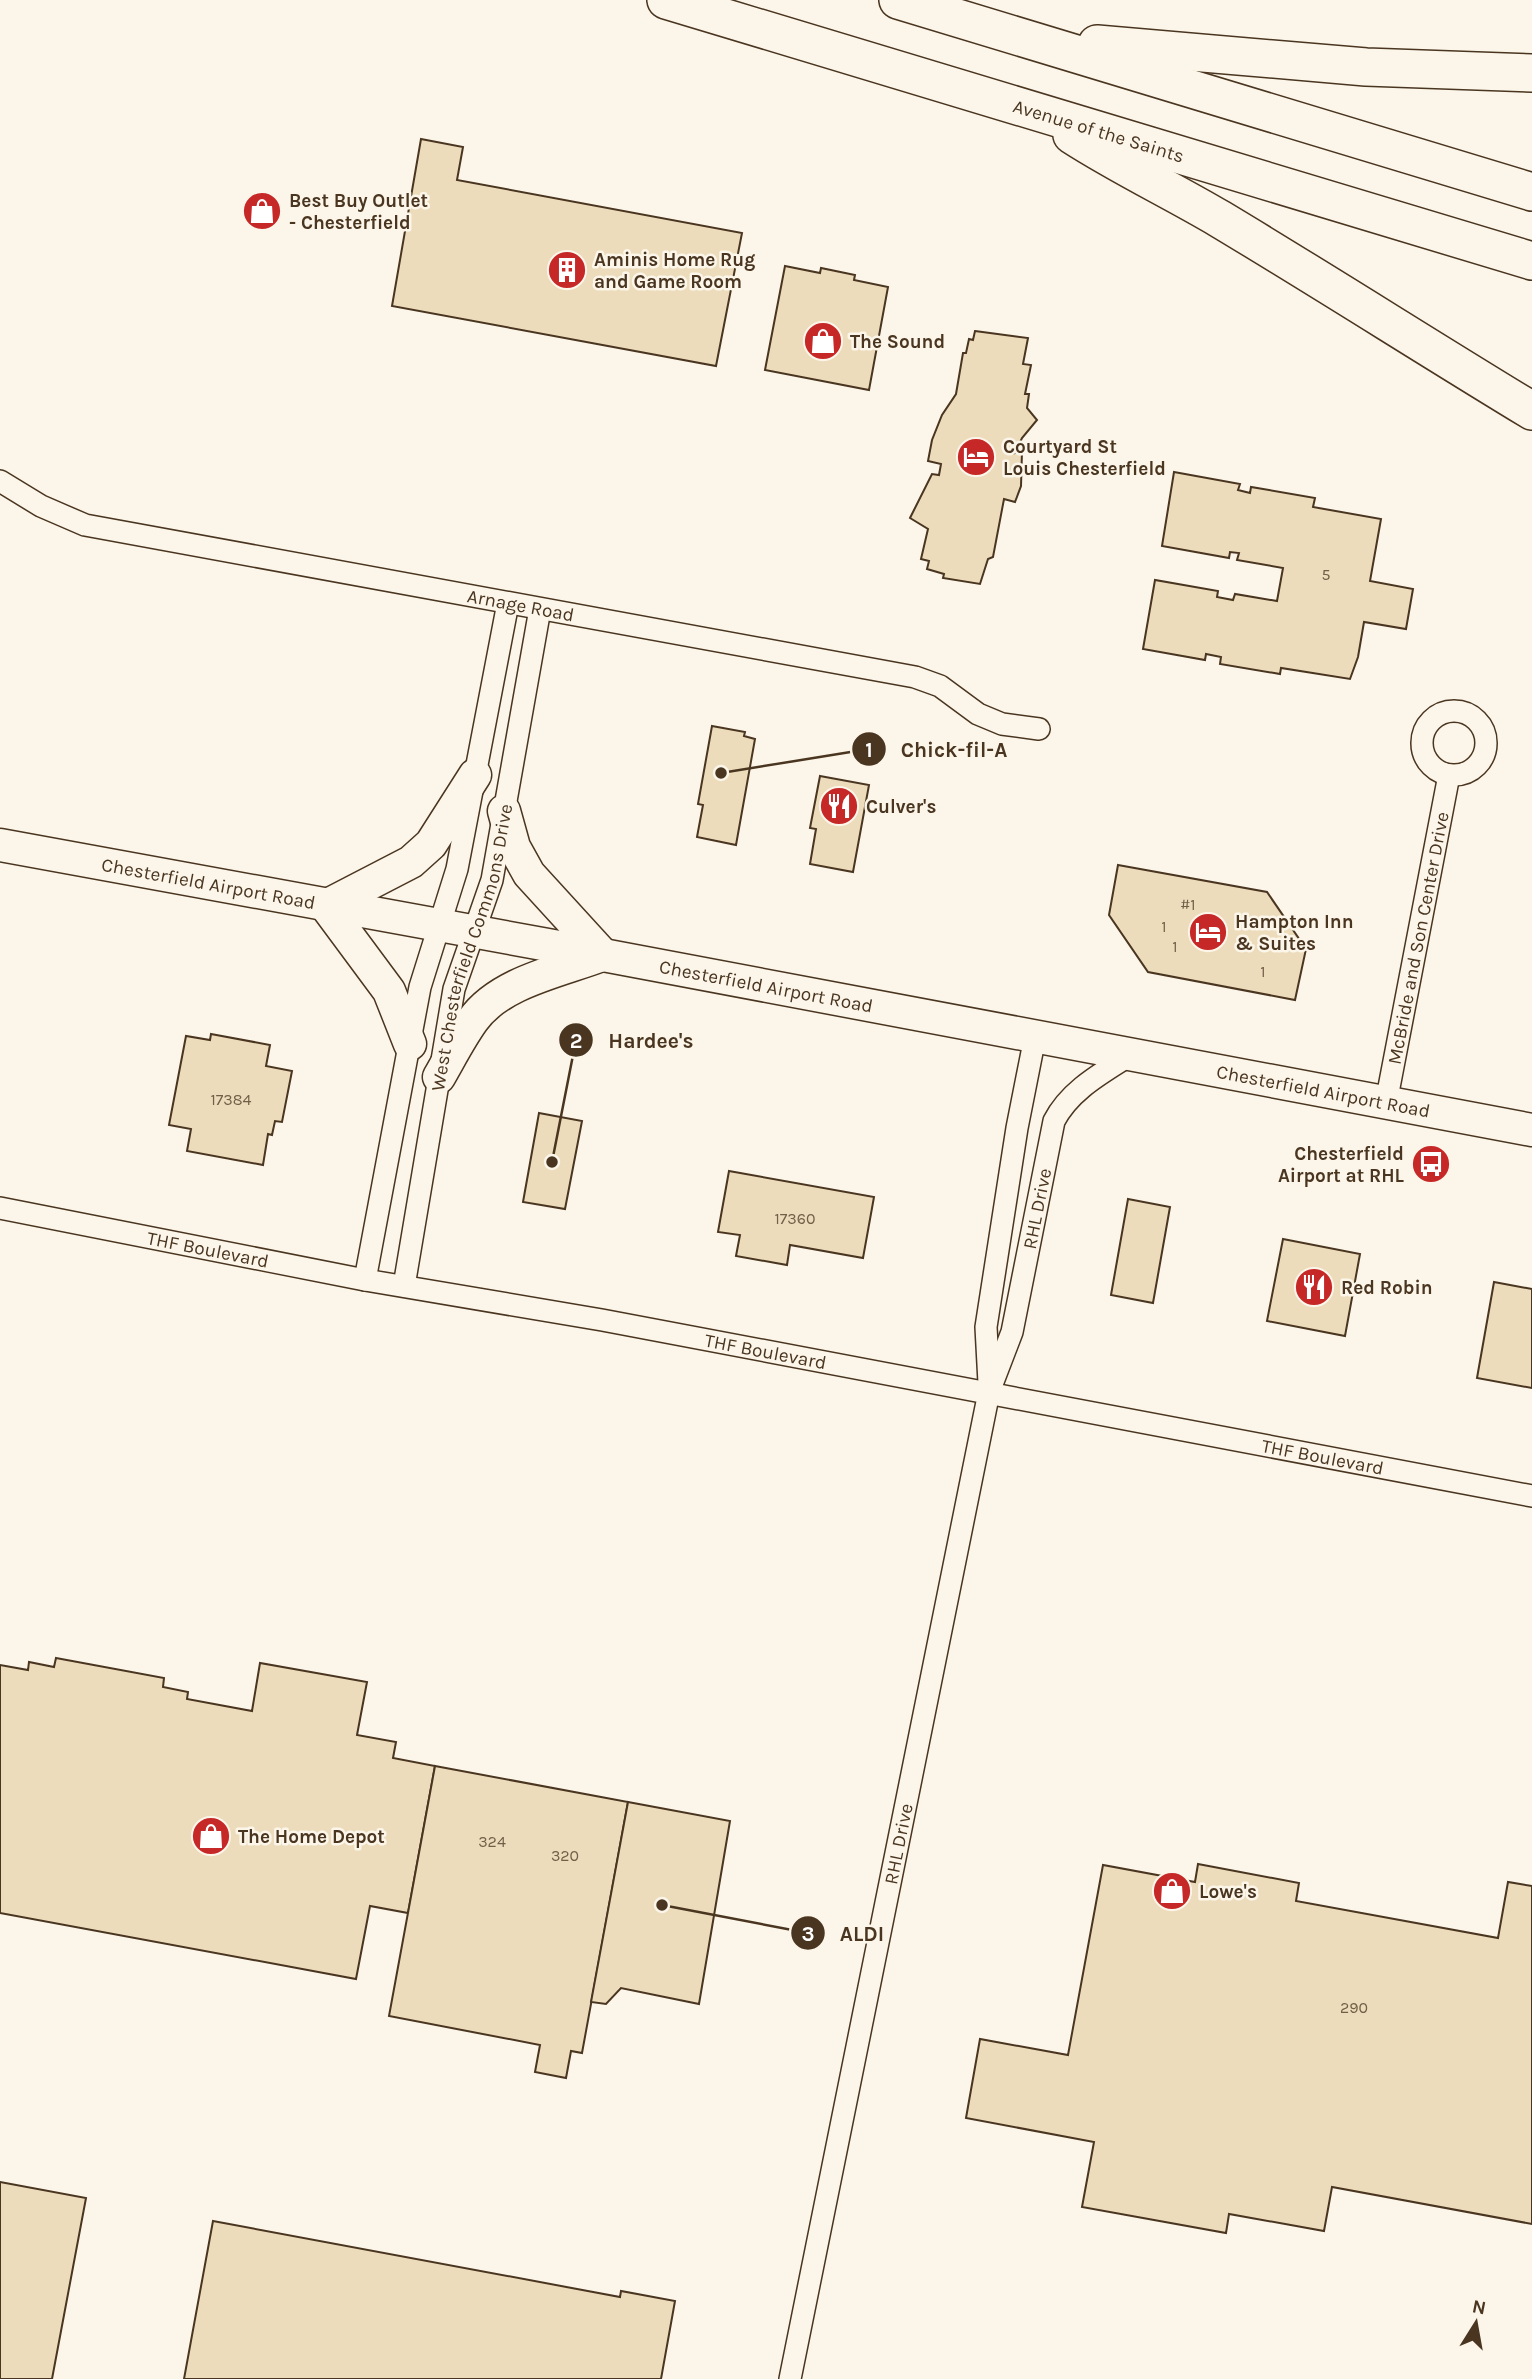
<svg xmlns="http://www.w3.org/2000/svg" width="1532" height="2379" font-family="Karla,sans-serif">
  <style>
    .building { fill: #ecdcbc; stroke: #4a3520; stroke-width: 2 }
    .lines { fill: none; stroke-linecap: round; stroke-linejoin: round }
    .street-casing { stroke: #4a3520; stroke-width: 24 }
    .primary-casing { stroke: #4a3520; stroke-width: 35 }
    .highway-casing { stroke: #4a3520; stroke-width: 40 }
    .street { stroke: #fbf6e9; stroke-width: 21 }
    .primary { stroke: #fbf6e9; stroke-width: 32 }
    .highway { stroke: #fbf6e9; stroke-width: 37 }
    .labels { text-anchor: middle; stroke-width: 5; stroke-linejoin: round; paint-order: stroke }
    .number-label { font-size: 16px; fill: #725f47 }
    .street-label { font-size: 19px; fill: #4a3520; stroke: #fbf6e9 }
    .poi-label { font-size: 19px; font-weight: bold; fill: #4a3520; stroke: #fbf6e9; text-anchor: start }
    .leader { fill: none; stroke: #4a3520; stroke-width: 2.5 }
    .callout-dot { fill: #4a3520; stroke: #fbf6e9; stroke-width: 2.5 }
    .mark-label { font-size: 21px; text-anchor: middle; font-weight: bold; fill: #fff }
    .callout-label { font-size: 21px; text-anchor: middle; font-weight: bold; fill: #4a3520; stroke: #fbf6e9; stroke-width: 5; stroke-linejoin: round; paint-order: stroke }
  </style>
  <rect width="100%" height="100%" fill="#fbf6e9"/>
  <g class="building">
    <polygon points="421,139 463,147 457,180 742,233 716,366 392,306"/>
    <polygon points="785,266 820,273 821,268 855,275 854,280 888,287 869,390 765,370"/>
    <polygon points="975,331 1028,338 1023,364 1031,365 1025,394 1029,394 1027,408 1037,420 1022,438 1015,453 1022,451 1021,486 1015,502 1004,499 993,557 988,559 980,584 943,578 944,574 927,569 929,561 921,559 928,529 910,518 932,474 939,475 941,464 928,461 932,440 942,415 956,394 963,353 966,353 969,339 973,340"/>
    <polygon points="1174,472 1240,484 1238,490 1250,493 1251,487 1315,498 1313,507 1381,519 1370,581 1413,589 1406,629 1364,622 1358,657 1350,679 1281,668 1280,674 1220,664 1221,657 1206,654 1205,660 1143,649 1155,580 1218,591 1217,597 1233,600 1235,594 1277,601 1283,568 1237,560 1239,553 1230,552 1229,558 1162,546"/>
    <polygon points="712,726 745,732 744,736 755,739 736,845 697,837 703,805 698,804"/>
    <polygon points="820,776 869,785 853,872 810,864 816,829 810,828"/>
    <polygon points="1118,865 1267,892 1306,949 1295,1000 1148,972 1109,915"/>
    <polygon points="211,1034 270,1045 266,1066 292,1071 282,1122 275,1121 272,1135 268,1134 263,1165 187,1151 191,1129 169,1125 186,1036 210,1040"/>
    <polygon points="539,1113 582,1121 565,1209 523,1202"/>
    <polygon points="729,1171 874,1197 863,1258 790,1245 787,1265 736,1256 740,1235 718,1232"/>
    <polygon points="1128,1199 1170,1207 1153,1303 1111,1295"/>
    <polygon points="1283,1239 1360,1254 1345,1336 1267,1321"/>
    <polygon points="1494,1282 1532,1289 1532,1388 1477,1378"/>
    <polygon points="56,1658 164,1678 163,1687 188,1692 187,1699 252,1711 260,1663 367,1682 357,1735 396,1742 393,1758 435,1766 408,1913 370,1906 356,1979 0,1913 0,1665 28,1670 29,1662 54,1667"/>
    <polygon points="435,1766 628,1802 582,2053 571,2051 566,2078 535,2072 540,2045 389,2016"/>
    <polygon points="628,1802 730,1821 699,2004 621,1988 606,2004 591,2002"/>
    <polygon points="1198,1864 1299,1883 1296,1901 1498,1938 1508,1882 1532,1886 1532,2224 1332,2187 1324,2231 1229,2214 1226,2233 1082,2207 1094,2142 966,2118 980,2039 1068,2055 1103,1865 1195,1882"/>
    <polygon points="0,2182 86,2198 52,2379 0,2379"/>
    <polygon points="213,2221 620,2297 621,2291 675,2301 661,2379 184,2379"/>
  </g>
  <g class="lines">
    <g class="street-casing">
      <g id="street">
        <path id="s1" d="M0,481l41,25 44,19 830,152 25,9 38,28 24,10 37,5"/>
        <circle cx="1454" cy="743" r="32"/>
        <path id="s2" d="M1386,1103l63,-328"/>
        <path id="s3" d="M0,1208l365,72 237,40 930,176"/>
        <polyline points="365,1280 420,987 457,869 508,603"/>
        <path id="s4" d="M404,1286l50,-297 38,-109 48,-271"/>
        <polyline points="989,1383 986,1327 1017,1128 1035,1037"/>
        <path id="s5" d="M790,2379l199,-987 23,-60 42,-211c16,-31 48,-48 76,-66"/>
      </g>
    </g>
    <g class="primary-casing">
      <g id="primary">
        <polyline points="504,811 514,847 529,874 603,955"/>
        <path id="s6" d="M0,845l603,110 929,175"/>
        <polyline points="326,906 411,862 431,844 475,775"/>
        <polyline points="326,906 389,991 410,1044"/>
        <path d="M439,1077c11,-19 21,-39 34,-57 27,-38 87,-49 129,-65"/>
      </g>
    </g>
    <g class="highway-casing">
      <g id="highway">
        <path id="s7" d="M666,0l866,261"/>
        <polyline points="898,0 1532,192"/>
        <polyline points="1097,44 1366,67 1532,73"/>
        <path d="M1072,135c48,31 99,55 148,84 105,63 208,129 312,192"/>
      </g>
    </g>
    <use href="#street" class="street"/>
    <use href="#primary" class="primary"/>
    <use href="#highway" class="highway"/>
  </g>
  <defs>
    <g id="shop-disc" transform="scale(2.0125)"><circle r="9.5" fill="#c62828" stroke="#fbf6e9"/><path d="M-5-2.5h2.3a2.7 3.5 0 0 1 5.4 0H5L5.5 6h-11ZM-1.5-2.5h3a1.5 2.3 0 0 0-3 0Z" fill="#fff"/></g>
    <g id="building-disc" transform="scale(2.0125)"><circle r="9.5" fill="#c62828" stroke="#fbf6e9"/><path d="M-4-6H4V6H1V3H-1V6H-4ZM-2.5-4.3h1.7v1.8h-1.7ZM.8-4.3h1.7v1.8H.8ZM-2.5-1h1.7V.8h-1.7ZM.8-1h1.7V.8H.8Z" fill="#fff"/></g>
    <g id="hotel-disc" transform="scale(2.0125)"><circle r="9.5" fill="#c62828" stroke="#fbf6e9"/><path d="M-6-4.5h1.5V1H6V5H4.5V3h-9V5H-6ZM-4 0a1.8 1.8 0 1 1 3.6 0ZM.5 0V-2.5h3Q6-2.5 6 0Z" fill="#fff"/></g>
    <g id="restaurant-disc" transform="scale(2.0125)"><circle r="9.5" fill="#c62828" stroke="#fbf6e9"/><path d="M-5-6h1v4h1v-4h1v4h1v-4h1v5L-1.5 .5V6h-2V.5L-5-1ZM5-6V6H3V1.5H1.5Q1.5-4 5-6Z" fill="#fff"/></g>
    <g id="bus-disc" transform="scale(2.0125)"><circle r="9.5" fill="#c62828" stroke="#fbf6e9"/><path d="M-5-6H5V4H4V6H2V4H-2V6H-4V4H-5ZM-3.5-4V0h7V-4ZM-3.5 1.2v1.5H-2V1.2ZM2 1.2v1.5H3.5V1.2Z" fill="#fff"/></g>
  </defs>
  <g fill-rule="evenodd">
    <use href="#shop-disc" x="262" y="211"/>
    <use href="#building-disc" x="567" y="270"/>
    <use href="#shop-disc" x="823" y="341"/>
    <use href="#hotel-disc" x="976" y="457"/>
    <use href="#restaurant-disc" x="839" y="806"/>
    <use href="#hotel-disc" x="1208" y="932"/>
    <use href="#bus-disc" x="1431" y="1164"/>
    <use href="#restaurant-disc" x="1314" y="1287"/>
    <use href="#shop-disc" x="211" y="1836"/>
    <use href="#shop-disc" x="1172" y="1891"/>
  </g>
  <g class="labels">
    <g class="number-label">
      <text x="1326" y="580">5</text>
      <text x="1188" y="910">#1</text>
      <text x="1164" y="932">1</text>
      <text x="1175" y="952">1</text>
      <text x="1263" y="977">1</text>
      <text x="231" y="1105">17384</text>
      <text x="795" y="1224">17360</text>
      <text x="492" y="1847">324</text>
      <text x="565" y="1861">320</text>
      <text x="1354" y="2013">290</text>
    </g>
    <g class="street-label">
      <text dy="7" stroke="none"><textPath href="#s7" startOffset="452">Avenue of the Saints</textPath></text>
      <text dy="7" stroke="none"><textPath href="#s1" startOffset="539">Arnage Road</textPath></text>
      <text dy="7" stroke="none"><textPath href="#s6" startOffset="212">Chesterfield Airport Road</textPath></text>
      <text dy="7" stroke="none"><textPath href="#s2" startOffset="168">McBride and Son Center Drive</textPath></text>
      <text dy="7" stroke="none"><textPath href="#s4" startOffset="346">West Chesterfield Commons Drive</textPath></text>
      <text dy="7" stroke="none"><textPath href="#s6" startOffset="779">Chesterfield Airport Road</textPath></text>
      <text dy="7" stroke="none"><textPath href="#s6" startOffset="1346">Chesterfield Airport Road</textPath></text>
      <text dy="7" stroke="none"><textPath href="#s5" startOffset="1197">RHL Drive</textPath></text>
      <text dy="7" stroke="none"><textPath href="#s3" startOffset="212">THF Boulevard</textPath></text>
      <text dy="7" stroke="none"><textPath href="#s3" startOffset="779">THF Boulevard</textPath></text>
      <text dy="7" stroke="none"><textPath href="#s3" startOffset="1346">THF Boulevard</textPath></text>
      <text dy="7" stroke="none"><textPath href="#s5" startOffset="546">RHL Drive</textPath></text>
    </g>
    <g class="poi-label">
      <text x="289" y="207">Best Buy Outlet<tspan x="289" dy="22">- Chesterfield</tspan></text>
      <text x="594" y="266">Aminis Home Rug<tspan x="594" dy="22">and Game Room</tspan></text>
      <text x="850" y="348">The Sound</text>
      <text x="1003" y="453">Courtyard St<tspan x="1003" dy="22">Louis Chesterfield</tspan></text>
      <text x="866" y="813">Culver's</text>
      <text x="1235" y="928">Hampton Inn<tspan x="1235" dy="22">&amp; Suites</tspan></text>
      <text x="1404" y="1160" text-anchor="end">Chesterfield<tspan x="1404" dy="22">Airport at RHL</tspan></text>
      <text x="1341" y="1294">Red Robin</text>
      <text x="238" y="1843">The Home Depot</text>
      <text x="1199" y="1898">Lowe's</text>
    </g>
  </g>
  <path class="leader" d="M721 773L869 749M552 1162L576 1040M662 1905L808 1933"/>
  <g class="callout-dot">
    <circle cx="721" cy="773" r="7"/>
    <circle cx="552" cy="1162" r="7"/>
    <circle cx="662" cy="1905" r="7"/>
    <circle cx="869" cy="749" r="18"/>
    <circle cx="576" cy="1040" r="18"/>
    <circle cx="808" cy="1933" r="18"/>
  </g>
  <g class="mark-label">
    <text x="869" y="757">1</text>
    <text x="576" y="1048">2</text>
    <text x="808" y="1941">3</text>
  </g>
  <g class="callout-label">
    <text x="954" y="757">Chick-fil-A</text>
    <text x="651" y="1048">Hardee's</text>
    <text x="862" y="1941">ALDI</text>
  </g>
  <g transform="translate(1476 2323) rotate(11)" stroke="#fbf6e9" stroke-width="5" paint-order="stroke">
  <path d="M0-5L12 26L0 18L-12 26Z" fill="#4a3520"/>
  <text y="-10" font-size="19" font-weight="bold" text-anchor="middle" fill="#4a3520">N</text>
  </g>
</svg>
